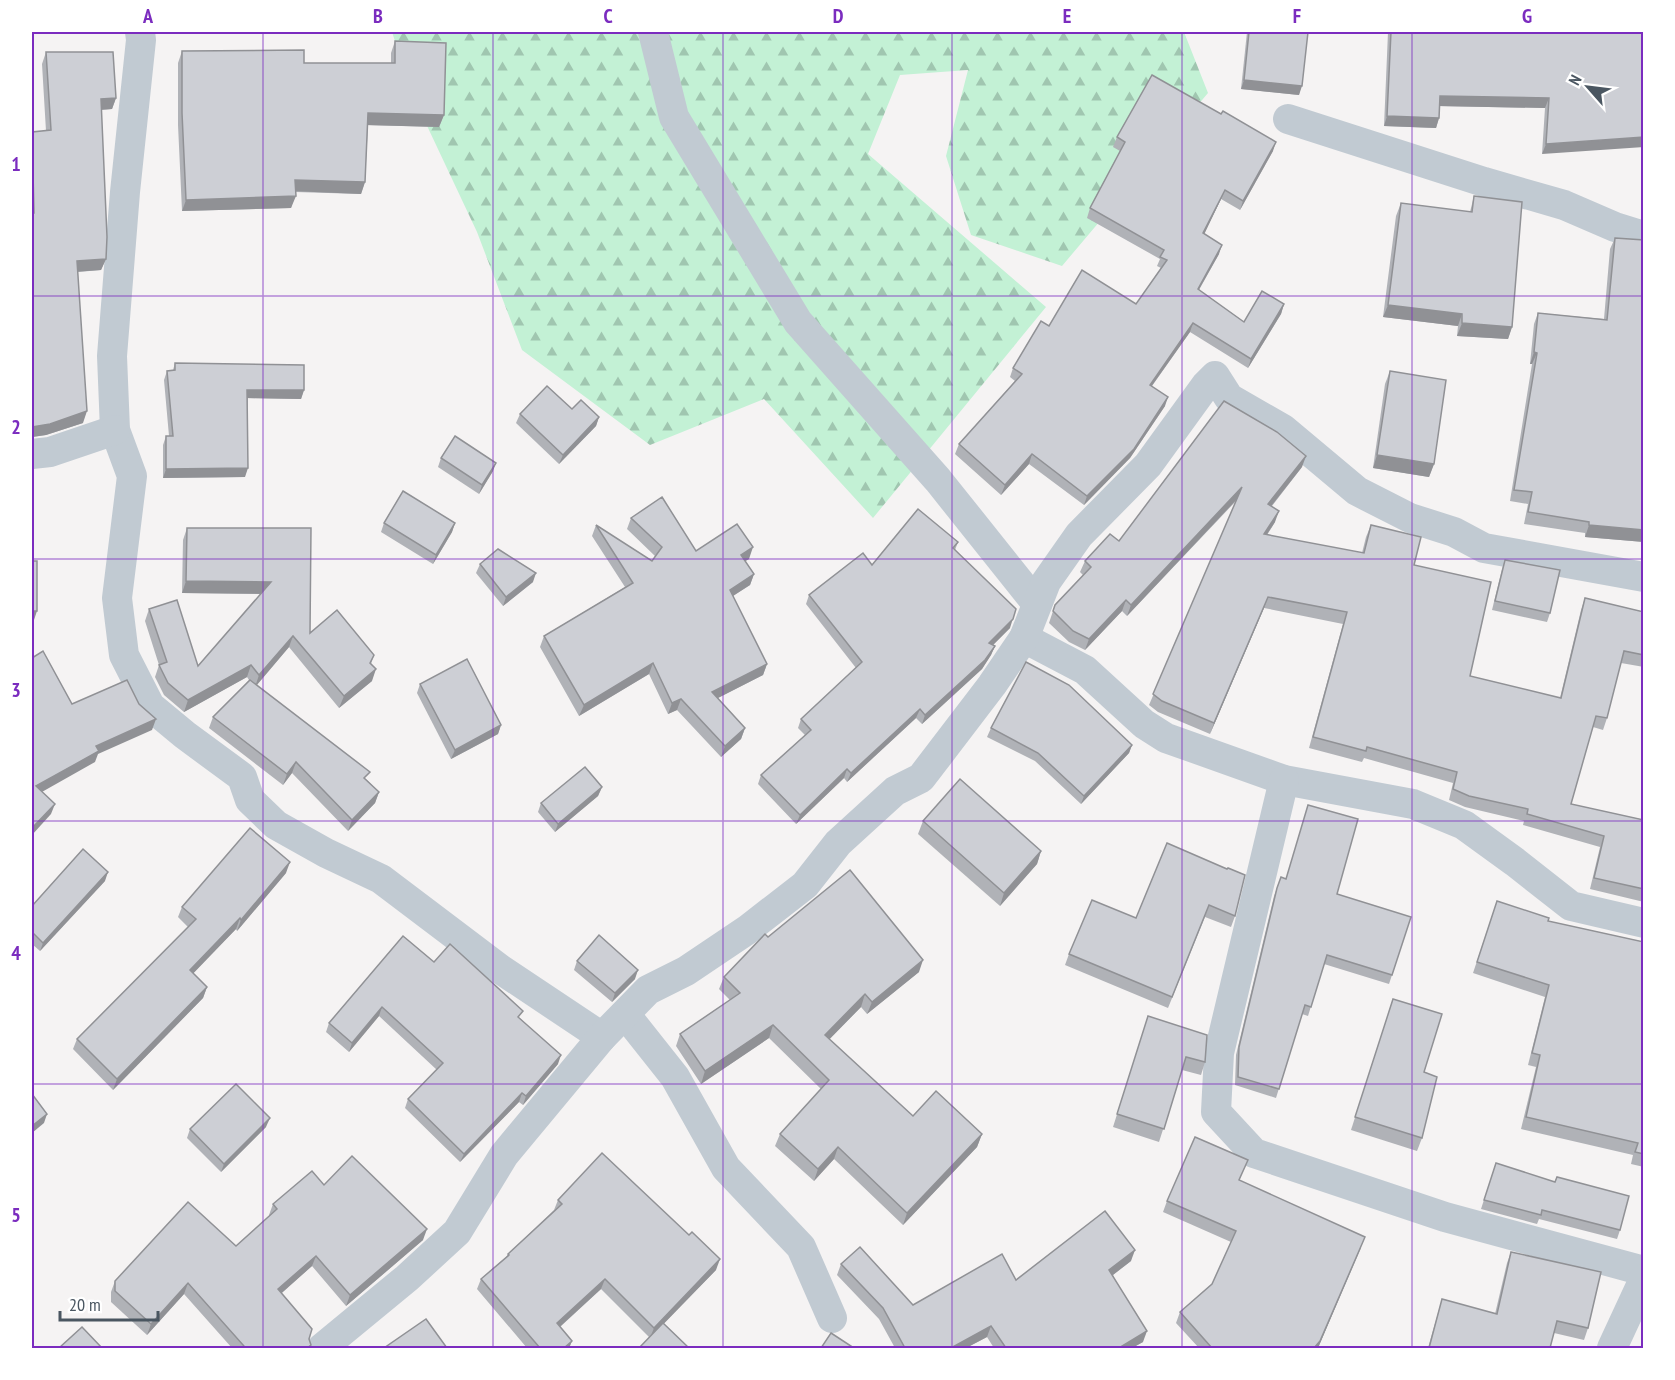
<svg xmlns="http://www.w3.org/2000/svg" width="1675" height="1380" font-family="'PT Sans Narrow',sans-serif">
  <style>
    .forest { fill: url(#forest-firs) }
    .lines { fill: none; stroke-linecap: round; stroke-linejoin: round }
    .street { stroke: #c1cad2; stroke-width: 30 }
    .wall { fill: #b0b2b7 }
    .shaded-wall { fill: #909195 }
    .building { fill: #cdcfd5; stroke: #909195; stroke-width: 1.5 }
    .grid { fill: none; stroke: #7b2cbf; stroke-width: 1.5; stroke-opacity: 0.55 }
    .neatline { fill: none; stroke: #7b2cbf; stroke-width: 2 }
    .grid-label { font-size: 20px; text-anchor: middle; font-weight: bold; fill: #7b2cbf }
  </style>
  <defs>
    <pattern id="forest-firs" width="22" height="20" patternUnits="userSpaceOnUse" patternTransform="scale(1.5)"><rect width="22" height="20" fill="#c3f1d5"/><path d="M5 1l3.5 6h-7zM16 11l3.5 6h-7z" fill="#a0c6b0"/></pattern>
  </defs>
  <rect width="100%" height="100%" fill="#f5f3f3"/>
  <polygon class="forest" points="392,32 1184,32 1208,93 1062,266 971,235 946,156 968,70 900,75 868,154 1046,307 873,518 764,399 650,445 522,350 477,232 413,96"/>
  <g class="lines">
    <g class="street">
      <polyline points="140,32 141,40 125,192 112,356 115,430 132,476 117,598 124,655 150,706 185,735 242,777 250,800 276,825 326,853 381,879 500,969 602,1037"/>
      <polyline points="653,32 674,117 798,322 938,480 1037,604"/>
      <polyline points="1288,119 1484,182 1564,205 1615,227 1644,236"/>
      <polyline points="32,454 50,452 115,430"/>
      <polyline points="1024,638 1085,670 1144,724 1166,738 1284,780 1413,804 1464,825 1515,862 1571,906 1644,923"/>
      <polyline points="1284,780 1219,1053 1216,1112 1254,1153 1445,1217 1644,1271"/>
      <polyline points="625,1014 675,1077 726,1168 801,1247 832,1318"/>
      <polyline points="322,1348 407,1278 457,1232 504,1155 602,1037 648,990 686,971 747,930 805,885 838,843 895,791 921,778 992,685 1024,638 1046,582 1079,535 1148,465 1206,385 1215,376 1229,398 1283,429 1357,491 1410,518 1454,532 1484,548 1644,577"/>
      <polyline points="1612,1348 1644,1279"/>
    </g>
  </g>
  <g class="wall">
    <polygon points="1247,32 1308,32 1299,95 1241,89"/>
    <polygon points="1388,32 1644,32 1542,154 1545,108 1440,106 1439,118 1436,128 1384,126"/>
    <polygon points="395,41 444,115 439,127 368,125 365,182 361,194 295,192 291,208 182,211 178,125 178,63 182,51 304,63 391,63 391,53"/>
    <polygon points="46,52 116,98 112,109 101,110 106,259 101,270 78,272 83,423 46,435 32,437 32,132 46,131 42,64"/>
    <polygon points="1117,137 1273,151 1240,210 1221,199 1204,234 1219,254 1199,290 1244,322 1284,304 1281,314 1248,368 1190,332 1152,386 1165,406 1130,458 1084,505 1029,464 1001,495 955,454 959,444 1015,381 1010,377 1013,368 1049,326 1136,304 1161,268 1157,266 1160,259 1087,218 1090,208 1120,151 1113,147"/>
    <polygon points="1474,196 1512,327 1508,339 1457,336 1458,326 1383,317 1396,216 1401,203 1470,212"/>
    <polygon points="1615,238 1644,542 1585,537 1585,533 1524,524 1528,504 1510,501 1532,364 1530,364 1534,324 1538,313 1604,319 1610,249"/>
    <polygon points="175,363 304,390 301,399 248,398 245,477 163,478 163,445 166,436 169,436 164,380 167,371 173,370"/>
    <polygon points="1390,371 1434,464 1429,477 1373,468 1385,384"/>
    <polygon points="572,409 599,417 596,426 559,464 516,423 520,414"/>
    <polygon points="441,458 493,471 479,494 438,467"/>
    <polygon points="1302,467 1272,506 1275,522 1267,535 1362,553 1366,537 1371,525 1414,565 1470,676 1560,698 1581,610 1585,598 1644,612 1644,667 1621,663 1607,718 1603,730 1593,727 1571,804 1644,820 1644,902 1590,889 1600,847 1523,825 1524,821 1465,807 1449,800 1453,783 1364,758 1362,762 1309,748 1343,624 1264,608 1210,734 1158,712 1149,705 1237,500 1127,616 1122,611 1085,650 1069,642 1049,623 1055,605 1083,575 1080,572 1085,561 1119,541"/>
    <polygon points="631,518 696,551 749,559 745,561 754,574 750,585 733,596 767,664 763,675 718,698 745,728 741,739 721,757 677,710 668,714 649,674 579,716 540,647 544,636 625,587 592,536 596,525 652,561 655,556 627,529"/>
    <polygon points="384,523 455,523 452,532 433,564 381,532"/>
    <polygon points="187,528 310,633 374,655 371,664 372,681 339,708 289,647 257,685 367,780 379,792 375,803 348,831 292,773 283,785 209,728 213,717 249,680 247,677 184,712 164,695 155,677 159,665 145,621 149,609 198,666 261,594 182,593 183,540"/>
    <polygon points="958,542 955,550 1010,628 993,645 995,646 991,655 982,669 922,724 916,718 847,782 844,778 796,824 758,784 761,775 805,735 798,728 801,719 856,668 806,604 809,595 872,565"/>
    <polygon points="1505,560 1550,613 1547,622 1492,610 1502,569"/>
    <polygon points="480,564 533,582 503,606 476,573"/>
    <polygon points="420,684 501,725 498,734 451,759 417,693"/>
    <polygon points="991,728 1132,745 1129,753 1081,804 1035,761 987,737"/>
    <polygon points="602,787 598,796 555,832 538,812 541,803"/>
    <polygon points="1308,805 1337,894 1392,975 1389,984 1324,964 1308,1016 1302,1014 1276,1098 1235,1085 1236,1055 1274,896 1281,877 1286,879"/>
    <polygon points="923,821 1041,851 1037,864 1000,906 918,834"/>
    <polygon points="1167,843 1235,916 1231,927 1205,917 1168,1008 1065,965 1069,954 1136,918"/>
    <polygon points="286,873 237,931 236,929 193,973 207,987 203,998 113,1090 73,1049 77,1039 188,927 178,917 182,907"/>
    <polygon points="105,881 40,951 32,944 32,906"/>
    <polygon points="1497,901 1548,921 1644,942 1644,1167 1631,1164 1633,1155 1521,1129 1536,1067 1528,1065 1545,997 1473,973"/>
    <polygon points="768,937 919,972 867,1014 861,1007 829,1039 913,1116 982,1134 977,1147 903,1225 834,1159 814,1181 775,1146 780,1134 821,1089 769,1038 701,1084 676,1046 680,1034 730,1000 719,989 724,977"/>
    <polygon points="577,961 635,979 612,1002 574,970"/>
    <polygon points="434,962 521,1019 558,1064 523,1105 519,1102 460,1162 405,1108 408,1099 437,1070 379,1016 349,1052 326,1032 329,1023"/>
    <polygon points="1393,999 1424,1072 1422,1138 1417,1151 1351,1130"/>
    <polygon points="1148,1016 1205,1062 1201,1075 1182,1070 1159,1142 1113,1127"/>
    <polygon points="266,1127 221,1172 187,1138 190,1129"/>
    <polygon points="1248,1160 1239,1180 1361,1248 1318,1348 1199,1348 1176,1323 1180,1312 1212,1284 1231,1242 1163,1212 1167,1201"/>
    <polygon points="1496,1163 1620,1230 1617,1239 1539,1219 1537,1224 1481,1209"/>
    <polygon points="324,1185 423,1240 346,1306 312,1266 281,1293 309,1339 310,1348 232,1348 184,1294 147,1335 111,1302 111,1292 115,1281 236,1246 269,1216 269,1215 273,1204"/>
    <polygon points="558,1200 716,1270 663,1324 649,1337 601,1289 560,1327 572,1341 569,1348 527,1348 477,1289 481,1279 506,1257 508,1254 554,1210"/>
    <polygon points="1511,1252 1588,1328 1584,1340 1554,1333 1550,1348 1428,1348 1442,1299 1495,1314 1507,1263"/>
    <polygon points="1131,1261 1113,1275 1143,1342 1132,1348 994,1348 987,1337 966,1348 895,1348 879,1319 837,1275 841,1264 913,1305 1016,1280"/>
  </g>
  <g class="shaded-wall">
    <polygon points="1244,80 1302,86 1299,95 1241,89"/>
    <polygon points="1440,96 1549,98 1545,108 1436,106"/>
    <polygon points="116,98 112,109 97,110 101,99"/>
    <polygon points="368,113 444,115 439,127 364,125"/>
    <polygon points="1387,116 1439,118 1436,128 1384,126"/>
    <polygon points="1644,137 1644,147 1542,154 1546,144"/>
    <polygon points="1276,142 1273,151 1240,210 1243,201"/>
    <polygon points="295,180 365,182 361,194 291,191"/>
    <polygon points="1225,190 1221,199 1200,243 1203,233"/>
    <polygon points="296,196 291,208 182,211 186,200"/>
    <polygon points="1222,245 1219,254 1194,298 1198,289"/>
    <polygon points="106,259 101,270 73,272 77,261"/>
    <polygon points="1284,304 1281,314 1248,368 1251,359"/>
    <polygon points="1388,305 1462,314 1458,326 1383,317"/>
    <polygon points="1193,323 1190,332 1146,394 1150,385"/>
    <polygon points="1462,323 1512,327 1508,339 1457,336"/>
    <polygon points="1534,352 1537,353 1532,364 1530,364"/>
    <polygon points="247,390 304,390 301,399 244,398"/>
    <polygon points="1168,397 1165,406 1130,458 1084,505 1087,496"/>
    <polygon points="87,411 83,423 46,435 32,437 32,427"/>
    <polygon points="599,417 596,426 559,464 563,455"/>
    <polygon points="1032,454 1029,464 1001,495 1005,485"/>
    <polygon points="1377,455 1434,464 1429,477 1373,468"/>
    <polygon points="1306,456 1302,467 1264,515 1268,504"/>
    <polygon points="496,463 493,471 479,494 482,485"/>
    <polygon points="248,468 245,477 163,478 166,469"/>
    <polygon points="1242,487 1238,498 1127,616 1131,605"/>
    <polygon points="1279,511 1275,522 1260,545 1264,534"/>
    <polygon points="455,523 452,532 433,564 436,555"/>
    <polygon points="1589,525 1644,530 1644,542 1585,537"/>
    <polygon points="753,547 749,559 737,566 741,555"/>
    <polygon points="536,573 533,582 503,606 506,597"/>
    <polygon points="754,574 750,585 725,601 730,590"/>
    <polygon points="186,581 271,582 267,594 182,593"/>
    <polygon points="1268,597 1264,608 1210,734 1214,723"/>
    <polygon points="1126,600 1122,611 1085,650 1089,639"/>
    <polygon points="1016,609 1010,628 986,652 989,643"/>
    <polygon points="32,611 37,611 34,620 32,620"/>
    <polygon points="293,636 289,647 255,687 259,675"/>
    <polygon points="995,646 991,655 982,669 922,724 925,715"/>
    <polygon points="653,663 649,674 579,716 584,705"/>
    <polygon points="767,664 763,675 708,703 712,692"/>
    <polygon points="251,665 247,677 184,712 188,700"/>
    <polygon points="376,669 372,681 339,708 344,696"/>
    <polygon points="681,699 677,710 668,714 672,703"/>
    <polygon points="920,709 916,718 847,782 851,773"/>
    <polygon points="156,719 152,730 98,754 95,762 33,797 36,786 96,746"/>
    <polygon points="501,725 498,734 451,759 455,750"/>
    <polygon points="745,728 741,739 721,757 725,746"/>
    <polygon points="1132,745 1129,753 1081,804 1084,796"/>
    <polygon points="296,762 292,773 283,785 287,774"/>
    <polygon points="847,769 844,778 796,824 800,815"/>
    <polygon points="602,787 598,796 555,832 558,824"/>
    <polygon points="379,792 375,803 348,831 352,820"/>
    <polygon points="55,804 51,814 32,835 32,828"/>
    <polygon points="1041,851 1037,864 1000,906 1004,893"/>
    <polygon points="290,862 286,873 237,931 241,920"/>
    <polygon points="108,872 105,881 40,951 43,943"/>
    <polygon points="240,918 236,929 186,981 190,970"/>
    <polygon points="923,960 919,972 867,1014 872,1002"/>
    <polygon points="638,970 635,979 612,1002 615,993"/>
    <polygon points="207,987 203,998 113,1090 117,1079"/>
    <polygon points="865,994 861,1007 821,1048 825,1035"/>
    <polygon points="382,1007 379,1016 349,1052 352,1043"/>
    <polygon points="773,1025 769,1038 701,1084 705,1071"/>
    <polygon points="561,1055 558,1064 523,1105 526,1096"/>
    <polygon points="522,1093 519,1102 460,1162 464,1154"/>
    <polygon points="47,1114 44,1123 32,1133 32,1126"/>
    <polygon points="270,1118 266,1127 221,1172 224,1164"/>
    <polygon points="982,1134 977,1147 903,1225 907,1213"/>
    <polygon points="838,1147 834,1159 814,1181 818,1169"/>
    <polygon points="427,1229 423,1240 346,1306 350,1295"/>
    <polygon points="1365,1237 1318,1348 1314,1348"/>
    <polygon points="1135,1250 1131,1261 1105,1281 1109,1270"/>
    <polygon points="316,1256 312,1266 274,1300 278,1289"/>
    <polygon points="720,1259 716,1270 650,1338 654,1328"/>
    <polygon points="605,1279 601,1289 553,1333 557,1323"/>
    <polygon points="188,1283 184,1294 147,1335 151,1324"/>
    <polygon points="991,1326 987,1337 966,1348 951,1348"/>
    <polygon points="1147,1331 1143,1342 1132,1348 1119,1348"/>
    <polygon points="572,1341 569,1348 564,1348"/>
  </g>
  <g class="building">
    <polygon points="1249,32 1308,32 1302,86 1244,80"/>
    <polygon points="1391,32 1644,32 1644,137 1546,144 1549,98 1440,96 1439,118 1387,116"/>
    <polygon points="395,41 446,43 444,115 368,113 365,182 295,180 296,196 186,200 182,113 182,51 304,50 304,63 395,63"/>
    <polygon points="46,52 113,52 116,98 101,99 107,237 106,259 77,261 87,411 50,424 32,427 32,213 34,213 32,132 51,130"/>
    <polygon points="1152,75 1221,114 1223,111 1276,142 1243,201 1225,190 1203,233 1222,245 1198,289 1244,322 1262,291 1284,304 1251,359 1193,323 1150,385 1168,397 1134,449 1087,496 1032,454 1005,485 959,444 1022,374 1013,368 1041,321 1049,326 1082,270 1136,304 1167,260 1160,257 1164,250 1090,208 1125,142 1117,137"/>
    <polygon points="1474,196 1522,202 1512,327 1462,323 1462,314 1388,305 1401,203 1472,212"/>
    <polygon points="1615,238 1644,240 1644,530 1589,525 1589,522 1528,512 1532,492 1514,490 1537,353 1534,352 1538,313 1607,320"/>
    <polygon points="175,363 304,365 304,390 247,390 248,468 166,469 166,436 173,436 167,371 175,370"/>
    <polygon points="1390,371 1446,380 1434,464 1377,455"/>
    <polygon points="547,386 572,409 581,400 599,417 563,455 520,414"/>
    <polygon points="1224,401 1277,432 1306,456 1268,504 1279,511 1264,534 1364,553 1371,525 1421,537 1414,565 1491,582 1470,676 1561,698 1585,598 1644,612 1644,655 1624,651 1607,718 1596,716 1571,804 1644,820 1644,889 1594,878 1604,836 1527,814 1528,809 1469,796 1453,789 1457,772 1367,747 1366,751 1313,737 1347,612 1268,597 1214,723 1162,701 1153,694 1242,487 1131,605 1126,600 1089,639 1073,631 1053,611 1055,605 1091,567 1085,561 1110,534 1119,541"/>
    <polygon points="455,436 496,463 482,485 441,458"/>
    <polygon points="403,491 455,523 436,555 384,523"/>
    <polygon points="662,497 696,551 737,524 753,547 741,555 754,574 730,590 767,664 712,692 745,728 725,746 681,699 672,703 653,663 584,705 544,636 633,583 596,525 652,561 662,547 631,518"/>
    <polygon points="918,509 958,542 953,548 1016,609 1013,619 989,643 995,646 985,660 925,715 920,709 851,773 847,769 800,815 761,775 811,730 801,719 862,662 809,595 863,553 872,565"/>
    <polygon points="187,528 311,528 310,633 337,610 374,655 370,663 376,669 344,696 293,636 259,675 251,665 188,700 168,683 159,665 167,662 149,609 177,600 198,666 271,582 186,581"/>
    <polygon points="498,549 536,573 506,597 480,564"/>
    <polygon points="1505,560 1560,570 1550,613 1495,601"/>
    <rect x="32" y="561" width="5" height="50"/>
    <polygon points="43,651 72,704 127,680 139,704 156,719 96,746 99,751 36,786 55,804 32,828 32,658"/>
    <polygon points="467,659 501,725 455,750 420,684"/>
    <polygon points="1026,662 1069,685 1132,745 1084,796 1038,753 991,728"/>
    <polygon points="250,680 370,772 364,778 379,792 352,820 296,762 287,774 213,717"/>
    <polygon points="585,767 602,787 558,824 541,803"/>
    <polygon points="960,779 1041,851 1004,893 923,821"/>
    <polygon points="1308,805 1358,819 1337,894 1411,917 1392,975 1327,955 1311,1007 1305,1005 1279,1089 1238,1077 1239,1047 1277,888 1281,877 1286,879"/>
    <polygon points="250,828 290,862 241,920 240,918 190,970 207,987 117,1079 77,1039 196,919 182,907"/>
    <polygon points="1167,843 1227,869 1228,868 1245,875 1235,916 1209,905 1172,997 1069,954 1092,900 1136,918"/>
    <polygon points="83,849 108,872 43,943 32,932 32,906"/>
    <polygon points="850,870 923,960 872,1002 865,994 825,1035 913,1116 936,1091 982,1134 907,1213 838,1147 818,1169 780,1134 829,1080 773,1025 705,1071 680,1034 740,993 724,977 765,934 768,937"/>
    <polygon points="1497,901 1549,918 1548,921 1644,942 1644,1154 1635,1152 1638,1143 1526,1117 1540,1055 1532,1053 1549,985 1477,962"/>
    <polygon points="599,935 638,970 615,993 577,961"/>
    <polygon points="403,936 434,962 450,944 523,1011 518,1017 561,1055 526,1096 522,1093 464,1154 408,1099 443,1063 382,1007 352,1043 329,1023"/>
    <polygon points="1393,999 1442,1014 1424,1072 1437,1077 1422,1138 1355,1117"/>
    <polygon points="1148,1016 1207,1035 1205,1062 1186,1057 1164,1129 1117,1114"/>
    <polygon points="236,1084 270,1118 224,1164 190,1129"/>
    <polygon points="32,1094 47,1114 32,1126"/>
    <polygon points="1195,1137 1248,1160 1239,1180 1365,1237 1320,1341 1314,1348 1212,1348 1180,1312 1212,1284 1236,1231 1167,1201"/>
    <polygon points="602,1153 689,1235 692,1232 720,1259 654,1328 605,1279 557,1323 572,1341 564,1348 540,1348 481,1279 509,1255 508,1254 562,1204 558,1200"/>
    <polygon points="352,1156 427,1229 350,1295 316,1256 278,1289 312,1329 309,1339 311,1345 307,1348 241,1348 244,1346 188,1283 151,1324 115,1291 115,1281 188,1202 236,1246 277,1209 273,1204 312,1171 324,1185"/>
    <polygon points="1496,1163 1555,1182 1557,1177 1629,1196 1620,1230 1542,1210 1541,1215 1484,1200"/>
    <polygon points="1105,1211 1135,1250 1109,1270 1147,1331 1119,1348 1006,1348 991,1326 951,1348 905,1348 883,1308 841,1264 860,1247 913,1305 1002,1254 1016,1280"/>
    <polygon points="1511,1252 1601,1272 1588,1328 1557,1321 1550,1348 1429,1348 1442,1299 1497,1314"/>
    <polygon points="426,1319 447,1348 384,1348"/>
    <polygon points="663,1323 689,1348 639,1348"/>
    <polygon points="82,1327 102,1348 59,1348"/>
    <polygon points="831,1333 854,1348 821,1348"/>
  </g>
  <path class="grid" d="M263,32v1316M493,32v1316M723,32v1316M952,32v1316M1182,32v1316M1412,32v1316M32,296h1612M32,559h1612M32,821h1612M32,1084h1612"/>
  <rect width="1675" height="1380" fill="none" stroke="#ffffff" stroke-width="66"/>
  <g transform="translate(1588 87) rotate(298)" stroke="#ffffff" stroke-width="4.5" paint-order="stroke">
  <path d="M0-4.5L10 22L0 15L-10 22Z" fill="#4a5661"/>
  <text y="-9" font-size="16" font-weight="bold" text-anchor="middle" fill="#4a5661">N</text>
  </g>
  <path d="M60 1311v9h98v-9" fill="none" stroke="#4a5661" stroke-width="3"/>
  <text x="69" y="1311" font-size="18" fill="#4a5661" stroke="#ffffff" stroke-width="4.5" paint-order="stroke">20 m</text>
  <rect x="33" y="33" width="1609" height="1314" class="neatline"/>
  <g class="grid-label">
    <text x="148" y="23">A</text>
    <text x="378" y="23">B</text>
    <text x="608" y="23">C</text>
    <text x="838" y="23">D</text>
    <text x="1067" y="23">E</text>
    <text x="1297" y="23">F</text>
    <text x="1527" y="23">G</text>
    <text x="16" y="171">1</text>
    <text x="16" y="434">2</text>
    <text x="16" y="697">3</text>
    <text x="16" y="960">4</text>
    <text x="16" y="1222">5</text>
  </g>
</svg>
